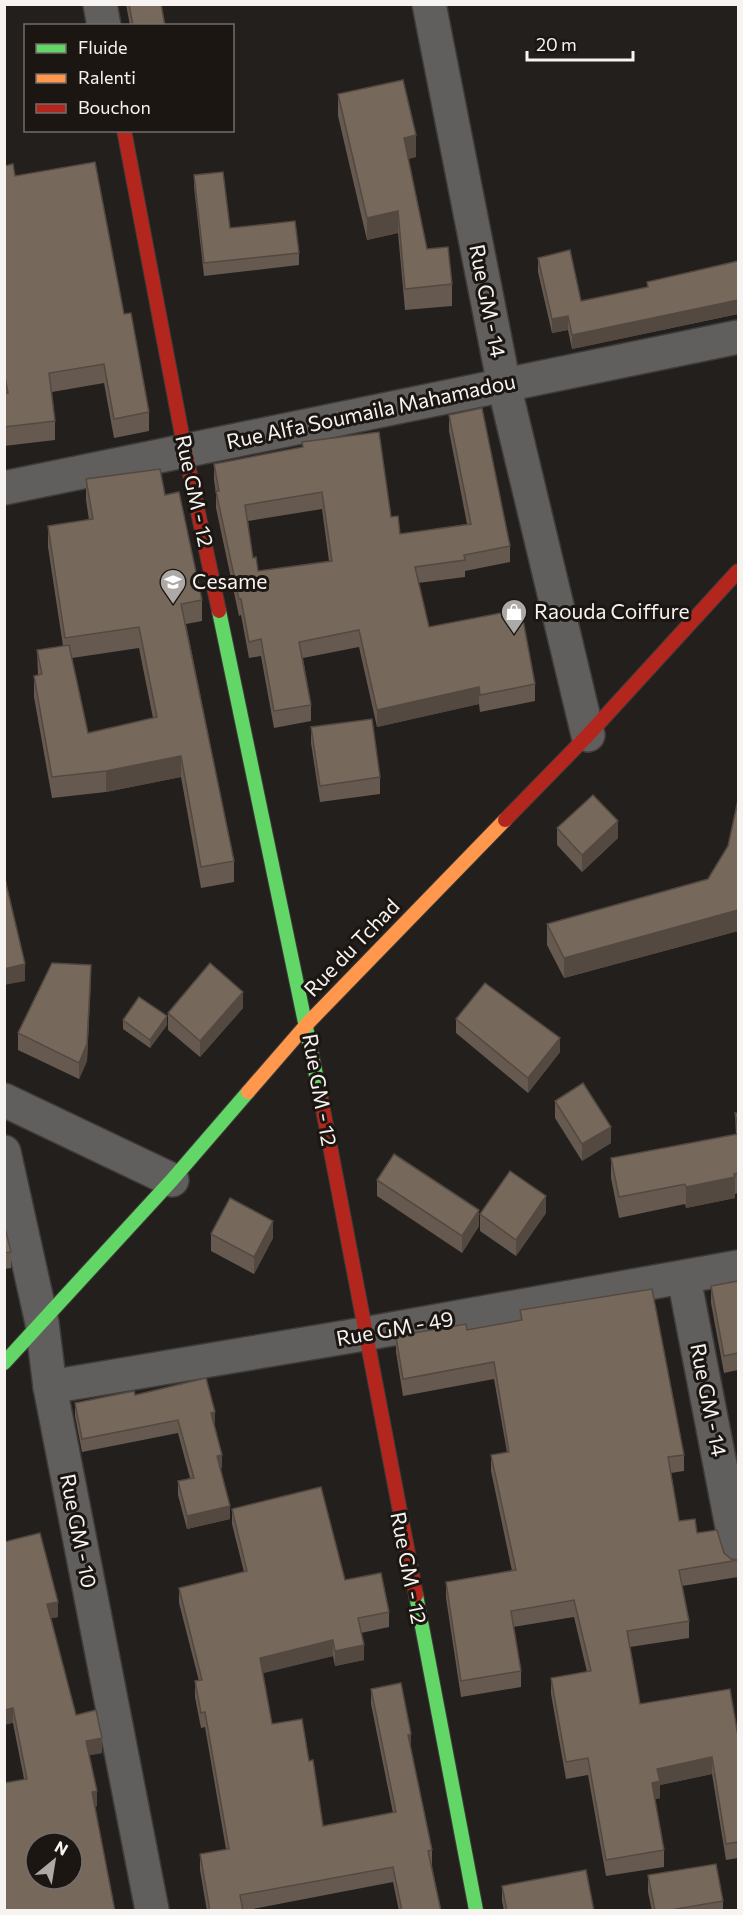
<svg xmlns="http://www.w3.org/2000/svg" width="743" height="1915" font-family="Commissioner,sans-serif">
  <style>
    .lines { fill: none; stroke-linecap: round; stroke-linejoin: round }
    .street-casing { stroke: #3e3b39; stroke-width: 36 }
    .fast-casing { stroke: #3e3b39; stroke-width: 16 }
    .slow-casing { stroke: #3e3b39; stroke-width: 16 }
    .jam-casing { stroke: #3e3b39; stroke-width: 16 }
    .street { stroke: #615f5e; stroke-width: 33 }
    .fast { stroke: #63d668; stroke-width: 14 }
    .slow { stroke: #ff974d; stroke-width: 14 }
    .jam { stroke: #b3261e; stroke-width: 14 }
    .wall { fill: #66594f; fill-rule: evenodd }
    .shaded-wall { fill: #534940 }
    .building { fill: #77685c; stroke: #534940; stroke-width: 1.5; fill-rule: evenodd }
    .labels { text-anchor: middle; stroke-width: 6; stroke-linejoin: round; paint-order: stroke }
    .street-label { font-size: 21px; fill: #f6f3f0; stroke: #1b1612 }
    .poi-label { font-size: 21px; fill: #f6f3f0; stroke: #1b1612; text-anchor: start }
  </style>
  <rect width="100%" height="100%" fill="#221f1d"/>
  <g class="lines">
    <g class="street-casing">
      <g id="street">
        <polyline points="100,4 104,26"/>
        <polyline points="429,4 504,385 588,735"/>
        <polyline points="4,488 738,337"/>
        <polyline points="4,1100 172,1180"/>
        <polyline points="4,1152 42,1323 50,1387 152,1910"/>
        <polyline points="684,1278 738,1558"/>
        <polyline points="50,1387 364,1334 738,1267"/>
      </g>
    </g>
    <g class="fast-casing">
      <g id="fast">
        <polyline points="219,611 321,1099"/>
        <polyline points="4,1363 172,1180 248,1092"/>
        <polyline points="416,1595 476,1910"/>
      </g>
    </g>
    <g class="slow-casing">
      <polyline id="slow" points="248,1092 307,1024 505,820"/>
    </g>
    <g class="jam-casing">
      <g id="jam">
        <polyline points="124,130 185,451 219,611"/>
        <polyline points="505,820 588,735 738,571"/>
        <polyline points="321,1099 416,1595"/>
      </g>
    </g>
    <use href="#street" class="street"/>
    <use href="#fast" class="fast"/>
    <use href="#slow" class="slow"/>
    <use href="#jam" class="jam"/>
  </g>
  <g class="wall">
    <polygon points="126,4 161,4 165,26 130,26"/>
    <polygon points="338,94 416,157 408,159 427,249 452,284 452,306 405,310 398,233 367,240 338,116"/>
    <polygon points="4,166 15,176 124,314 149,412 149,431 114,438 104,383 52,392 55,421 55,440 4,446"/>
    <polygon points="194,175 230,228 299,253 299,265 204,276 194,187"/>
    <polygon points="538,258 581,301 647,287 647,282 738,261 738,314 572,349 568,330 552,333 538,272"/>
    <path d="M449,415l61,131v16l-45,9v6l-47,6 11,44 106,57v17l-55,11 -1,-8 -102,23 -18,-80 -56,11 8,47v16l-37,7 -13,-72 -12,2 -8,-43 -2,1 -23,-108v-14l-2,-14v-16l88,-16v-6l89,75 9,17 67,-10 -18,-93zM322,509l7,52 -71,10 -5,-13 -5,-37z"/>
    <path d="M86,479l79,16 37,105v21l-16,3 48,237v21l-33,6 -20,-111 -75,15 -54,6 -18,-101v-21l4,-1 -1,-25 26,-4 -15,-99v-21l41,-6 -3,-20zM139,648l14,70 -65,15 -16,-75z"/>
    <polygon points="311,727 380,777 380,794 320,802 311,743"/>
    <polygon points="557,828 618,838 582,872 557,845"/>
    <polygon points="547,924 738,931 564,978 547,945"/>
    <polygon points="91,981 87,1061 79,1079 18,1050 18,1033"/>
    <polygon points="243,1008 200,1057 168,1030 168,1013"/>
    <polygon points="456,1019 560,1052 528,1093 456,1033"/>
    <polygon points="123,1020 167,1025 150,1048 123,1029"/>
    <polygon points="555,1101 611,1143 582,1161 555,1118"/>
    <polygon points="735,1113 738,1113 738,1193 735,1194 735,1198 686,1208 685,1204 619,1218 611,1178 611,1158 736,1135"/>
    <polygon points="377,1180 479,1226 462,1253 377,1196"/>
    <polygon points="546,1213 516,1256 480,1231 480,1214"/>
    <polygon points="4,1224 11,1252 11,1268 4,1269"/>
    <polygon points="211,1234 273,1238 254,1274 211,1251"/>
    <polygon points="738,1281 738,1370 724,1373 711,1303 711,1286"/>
    <polygon points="520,1310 684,1455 684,1471 671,1473 679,1521 697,1533 731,1559 738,1560 738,1577 682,1586 689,1621 689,1638 630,1647 640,1704 738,1736 738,1858 726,1860 712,1774 660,1785 660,1798 655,1799 664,1850 664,1867 606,1876 588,1775 566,1779 551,1694 551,1678 587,1672 574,1617 513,1627 521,1671 521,1687 461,1697 446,1598 446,1582 512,1571 491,1471 491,1455 507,1452 494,1379 403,1396 396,1352 396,1336 467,1330 520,1320"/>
    <polygon points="135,1395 215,1426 222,1468 220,1469 230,1519 187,1529 178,1495 178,1481 190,1478 178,1433 82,1452 75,1416 75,1403"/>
    <polygon points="232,1509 345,1580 389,1612 389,1627 361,1633 364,1660 335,1666 333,1656 262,1673 272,1724 309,1761 323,1826 393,1813 371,1704 371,1689 411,1749 432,1850 432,1866 441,1911 399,1911 393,1882 243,1911 207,1911 200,1870 200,1854 226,1849 205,1727 201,1728 195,1697 195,1681 199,1681 179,1603 179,1588 244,1572 232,1524"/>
    <polygon points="4,1542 58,1617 51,1618 76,1715 102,1753 89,1755 97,1806 95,1807 24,1779 13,1723"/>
    <polygon points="648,1875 723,1901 723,1911 652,1911 648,1892"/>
    <polygon points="502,1886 594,1911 504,1911 502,1901"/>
  </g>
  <g class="shaded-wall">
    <polygon points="416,135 416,157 404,160 404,138"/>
    <polygon points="398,211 398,233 367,240 367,218"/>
    <polygon points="738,300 738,314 572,349 572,335"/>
    <polygon points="568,316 568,330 552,333 552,319"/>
    <polygon points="479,687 479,704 377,727 377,710"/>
    <polygon points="181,756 181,777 106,792 106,771"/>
    <polygon points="618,821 618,838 582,872 582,855"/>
    <polygon points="738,910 738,931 564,978 564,958"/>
    <polygon points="25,964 25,981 4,985 4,969"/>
    <polygon points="91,965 87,1061 79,1079 79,1063"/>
    <polygon points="243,992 243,1008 200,1057 200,1041"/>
    <polygon points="167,1016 167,1025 150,1048 150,1040"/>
    <polygon points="560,1038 560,1052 528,1093 528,1078"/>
    <polygon points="611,1127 611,1143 582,1161 582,1144"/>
    <polygon points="735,1177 735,1198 686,1208 686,1187"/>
    <polygon points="546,1196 546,1213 516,1256 516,1240"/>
    <polygon points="479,1210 479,1226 462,1253 462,1236"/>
    <polygon points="273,1221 273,1238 254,1274 254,1257"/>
    <polygon points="215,1412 215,1426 211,1413"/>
    <polygon points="222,1455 222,1468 217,1469 217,1456"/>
    <polygon points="230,1506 230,1519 187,1529 187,1516"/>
    <polygon points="58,1602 58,1617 47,1619 47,1604"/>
    <polygon points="333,1640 333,1656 260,1674 260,1658"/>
    <polygon points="364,1645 364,1660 335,1666 335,1651"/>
    <polygon points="13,1708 13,1723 4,1725 4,1710"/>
    <polygon points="411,1734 411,1750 408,1735"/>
    <polygon points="102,1738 102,1753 86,1756 86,1741"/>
    <polygon points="712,1757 712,1774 660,1785 660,1798 652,1800 652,1783 657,1769"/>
    <polygon points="97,1791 97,1806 92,1808 92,1792"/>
  </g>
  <g class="building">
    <polygon points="129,4 161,4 165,26 133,26"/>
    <polygon points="403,80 416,135 404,138 427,249 448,247 452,284 405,289 398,211 367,218 338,94"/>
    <polygon points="95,162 124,314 131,313 149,412 114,419 104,364 49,373 55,421 4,427 4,394 8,393 4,372 4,166 13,164 15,176"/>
    <polygon points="223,172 230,228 295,221 299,253 204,263 194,175"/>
    <polygon points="570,250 581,301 648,287 647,282 738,261 738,300 572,335 568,316 552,319 538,258"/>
    <path d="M482,408l28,138 -46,9 1,5 -50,7 14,60 92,-18 14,75 -55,11 -1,-8 -102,23 -18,-80 -60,12 12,63 -37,6 -13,-72 -12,3 -8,-43h-2l-23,-108h3l-5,-27 89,-17 -1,-5 77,-10 12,85 7,-1 2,18 71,-10 -22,-109zM322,492l10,69 -74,10 -2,-14 -3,1 -8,-53z"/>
    <polygon points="160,469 165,495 179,492 202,600 181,604 234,861 201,867 181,756 106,771 52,777 34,676 42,674 37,650 69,645 88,733 157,717 139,627 65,638 48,526 93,519 86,479"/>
    <polygon points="372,719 380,777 320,786 311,727"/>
    <polygon points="593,795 618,821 582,855 557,828"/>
    <polygon points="738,800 738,910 564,958 547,924 708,879 728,846"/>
    <polygon points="4,875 25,964 4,969"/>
    <polygon points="52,963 91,965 87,1044 79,1063 18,1033"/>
    <polygon points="210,963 243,992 200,1041 168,1013"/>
    <polygon points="485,983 560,1038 528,1078 456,1019"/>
    <polygon points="139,997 167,1016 150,1040 123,1020"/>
    <polygon points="583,1083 611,1127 582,1144 555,1101"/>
    <polygon points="735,1113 738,1113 738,1128"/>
    <polygon points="738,1134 738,1173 734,1174 735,1177 686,1187 685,1184 619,1197 611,1158"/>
    <polygon points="394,1154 479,1210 462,1236 377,1180"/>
    <polygon points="510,1171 546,1196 516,1240 480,1214"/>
    <polygon points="230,1198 273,1221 254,1257 211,1234"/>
    <polygon points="4,1224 11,1252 4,1253"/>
    <polygon points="738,1281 738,1353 724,1356 711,1286"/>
    <polygon points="652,1289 684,1455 668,1457 679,1521 695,1519 697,1533 717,1530 724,1553 731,1559 738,1560 679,1570 689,1621 627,1631 640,1704 730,1689 738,1736 738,1842 726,1844 712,1757 657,1769 660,1781 652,1783 664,1850 606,1860 588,1758 566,1762 551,1678 591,1671 574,1600 511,1611 521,1671 461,1681 446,1582 516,1570 491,1455 509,1452 494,1362 403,1379 396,1336 466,1324 467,1330 522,1320 520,1310"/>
    <polygon points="206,1378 215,1412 211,1413 222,1455 217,1456 230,1506 187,1516 178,1481 194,1478 178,1420 82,1439 75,1403 134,1391 135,1395"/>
    <polygon points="321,1487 345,1580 381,1573 389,1612 358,1618 364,1645 335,1651 333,1640 260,1658 272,1724 302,1719 309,1761 313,1760 323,1826 396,1812 371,1689 401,1683 411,1734 408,1735 432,1850 428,1851 441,1911 402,1911 393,1867 240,1895 243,1911 210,1911 200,1854 229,1849 205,1712 201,1713 195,1681 202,1680 179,1588 247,1571 232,1509"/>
    <path d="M40,1533l18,69 -11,2 29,111 20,-5 6,28 -16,3 11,50 -5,1 23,119h-111v-128l23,-4 -14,-71 -9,2v-168zM36,1843h36v36h-36z"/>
    <polygon points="716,1864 723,1901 665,1911 655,1911 648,1875"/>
    <polygon points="586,1870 594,1911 507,1911 502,1886"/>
  </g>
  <defs>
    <g id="university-pin" transform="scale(1.35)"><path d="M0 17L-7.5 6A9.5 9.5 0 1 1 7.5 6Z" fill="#aca9a6" stroke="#1b1612"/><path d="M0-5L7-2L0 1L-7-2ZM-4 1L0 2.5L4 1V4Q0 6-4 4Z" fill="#fff"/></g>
    <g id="shop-pin" transform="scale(1.35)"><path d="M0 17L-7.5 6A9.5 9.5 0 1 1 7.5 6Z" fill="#aca9a6" stroke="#1b1612"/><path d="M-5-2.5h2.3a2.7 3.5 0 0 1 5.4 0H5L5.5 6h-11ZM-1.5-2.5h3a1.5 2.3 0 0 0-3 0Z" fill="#fff"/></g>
  </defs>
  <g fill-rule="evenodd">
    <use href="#university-pin" x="173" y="582"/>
    <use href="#shop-pin" x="514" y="612"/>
  </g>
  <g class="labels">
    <g class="street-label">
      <text transform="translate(487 301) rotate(79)" y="7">Rue GM - 14</text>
      <text transform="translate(371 412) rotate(-12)" y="7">Rue Alfa Soumaila Mahamadou</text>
      <text transform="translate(194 491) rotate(78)" y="7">Rue GM - 12</text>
      <text transform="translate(352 948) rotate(-46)" y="7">Rue du Tchad</text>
      <text transform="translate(319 1090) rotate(80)" y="7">Rue GM - 12</text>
      <text transform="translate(395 1329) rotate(-10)" y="7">Rue GM - 49</text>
      <text transform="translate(708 1400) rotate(79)" y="7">Rue GM - 14</text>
      <text transform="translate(78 1531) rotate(79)" y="7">Rue GM - 10</text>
      <text transform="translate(408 1568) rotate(79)" y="7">Rue GM - 12</text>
    </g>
    <g class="poi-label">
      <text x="192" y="589">Cesame</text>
      <text x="534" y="619">Raouda Coiffure</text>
    </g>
  </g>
  <rect width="743" height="1915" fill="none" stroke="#f6f3f0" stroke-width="12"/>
  <rect x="24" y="24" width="210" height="108" fill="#1b1612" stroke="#736e6b" stroke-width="1.5"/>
  <rect x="36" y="44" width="30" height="9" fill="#63d668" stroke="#736e6b" stroke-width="1.5"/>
  <text x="78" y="54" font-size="18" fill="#f6f3f0">Fluide</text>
  <rect x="36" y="74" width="30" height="9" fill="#ff974d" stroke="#736e6b" stroke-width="1.5"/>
  <text x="78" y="84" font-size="18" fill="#f6f3f0">Ralenti</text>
  <rect x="36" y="104" width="30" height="9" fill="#b3261e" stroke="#736e6b" stroke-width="1.5"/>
  <text x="78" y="114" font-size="18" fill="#f6f3f0">Bouchon</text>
  <g transform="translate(54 1861) rotate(30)"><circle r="28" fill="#1b1612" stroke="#736e6b" stroke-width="1.5"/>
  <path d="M0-4.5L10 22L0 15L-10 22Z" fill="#aca9a6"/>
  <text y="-9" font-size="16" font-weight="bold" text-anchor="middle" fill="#f6f3f0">N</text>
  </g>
  <path d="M527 51v9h106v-9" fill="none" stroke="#f6f3f0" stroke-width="3"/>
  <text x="536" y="51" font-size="18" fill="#f6f3f0" stroke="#1b1612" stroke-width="4.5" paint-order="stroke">20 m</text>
</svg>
